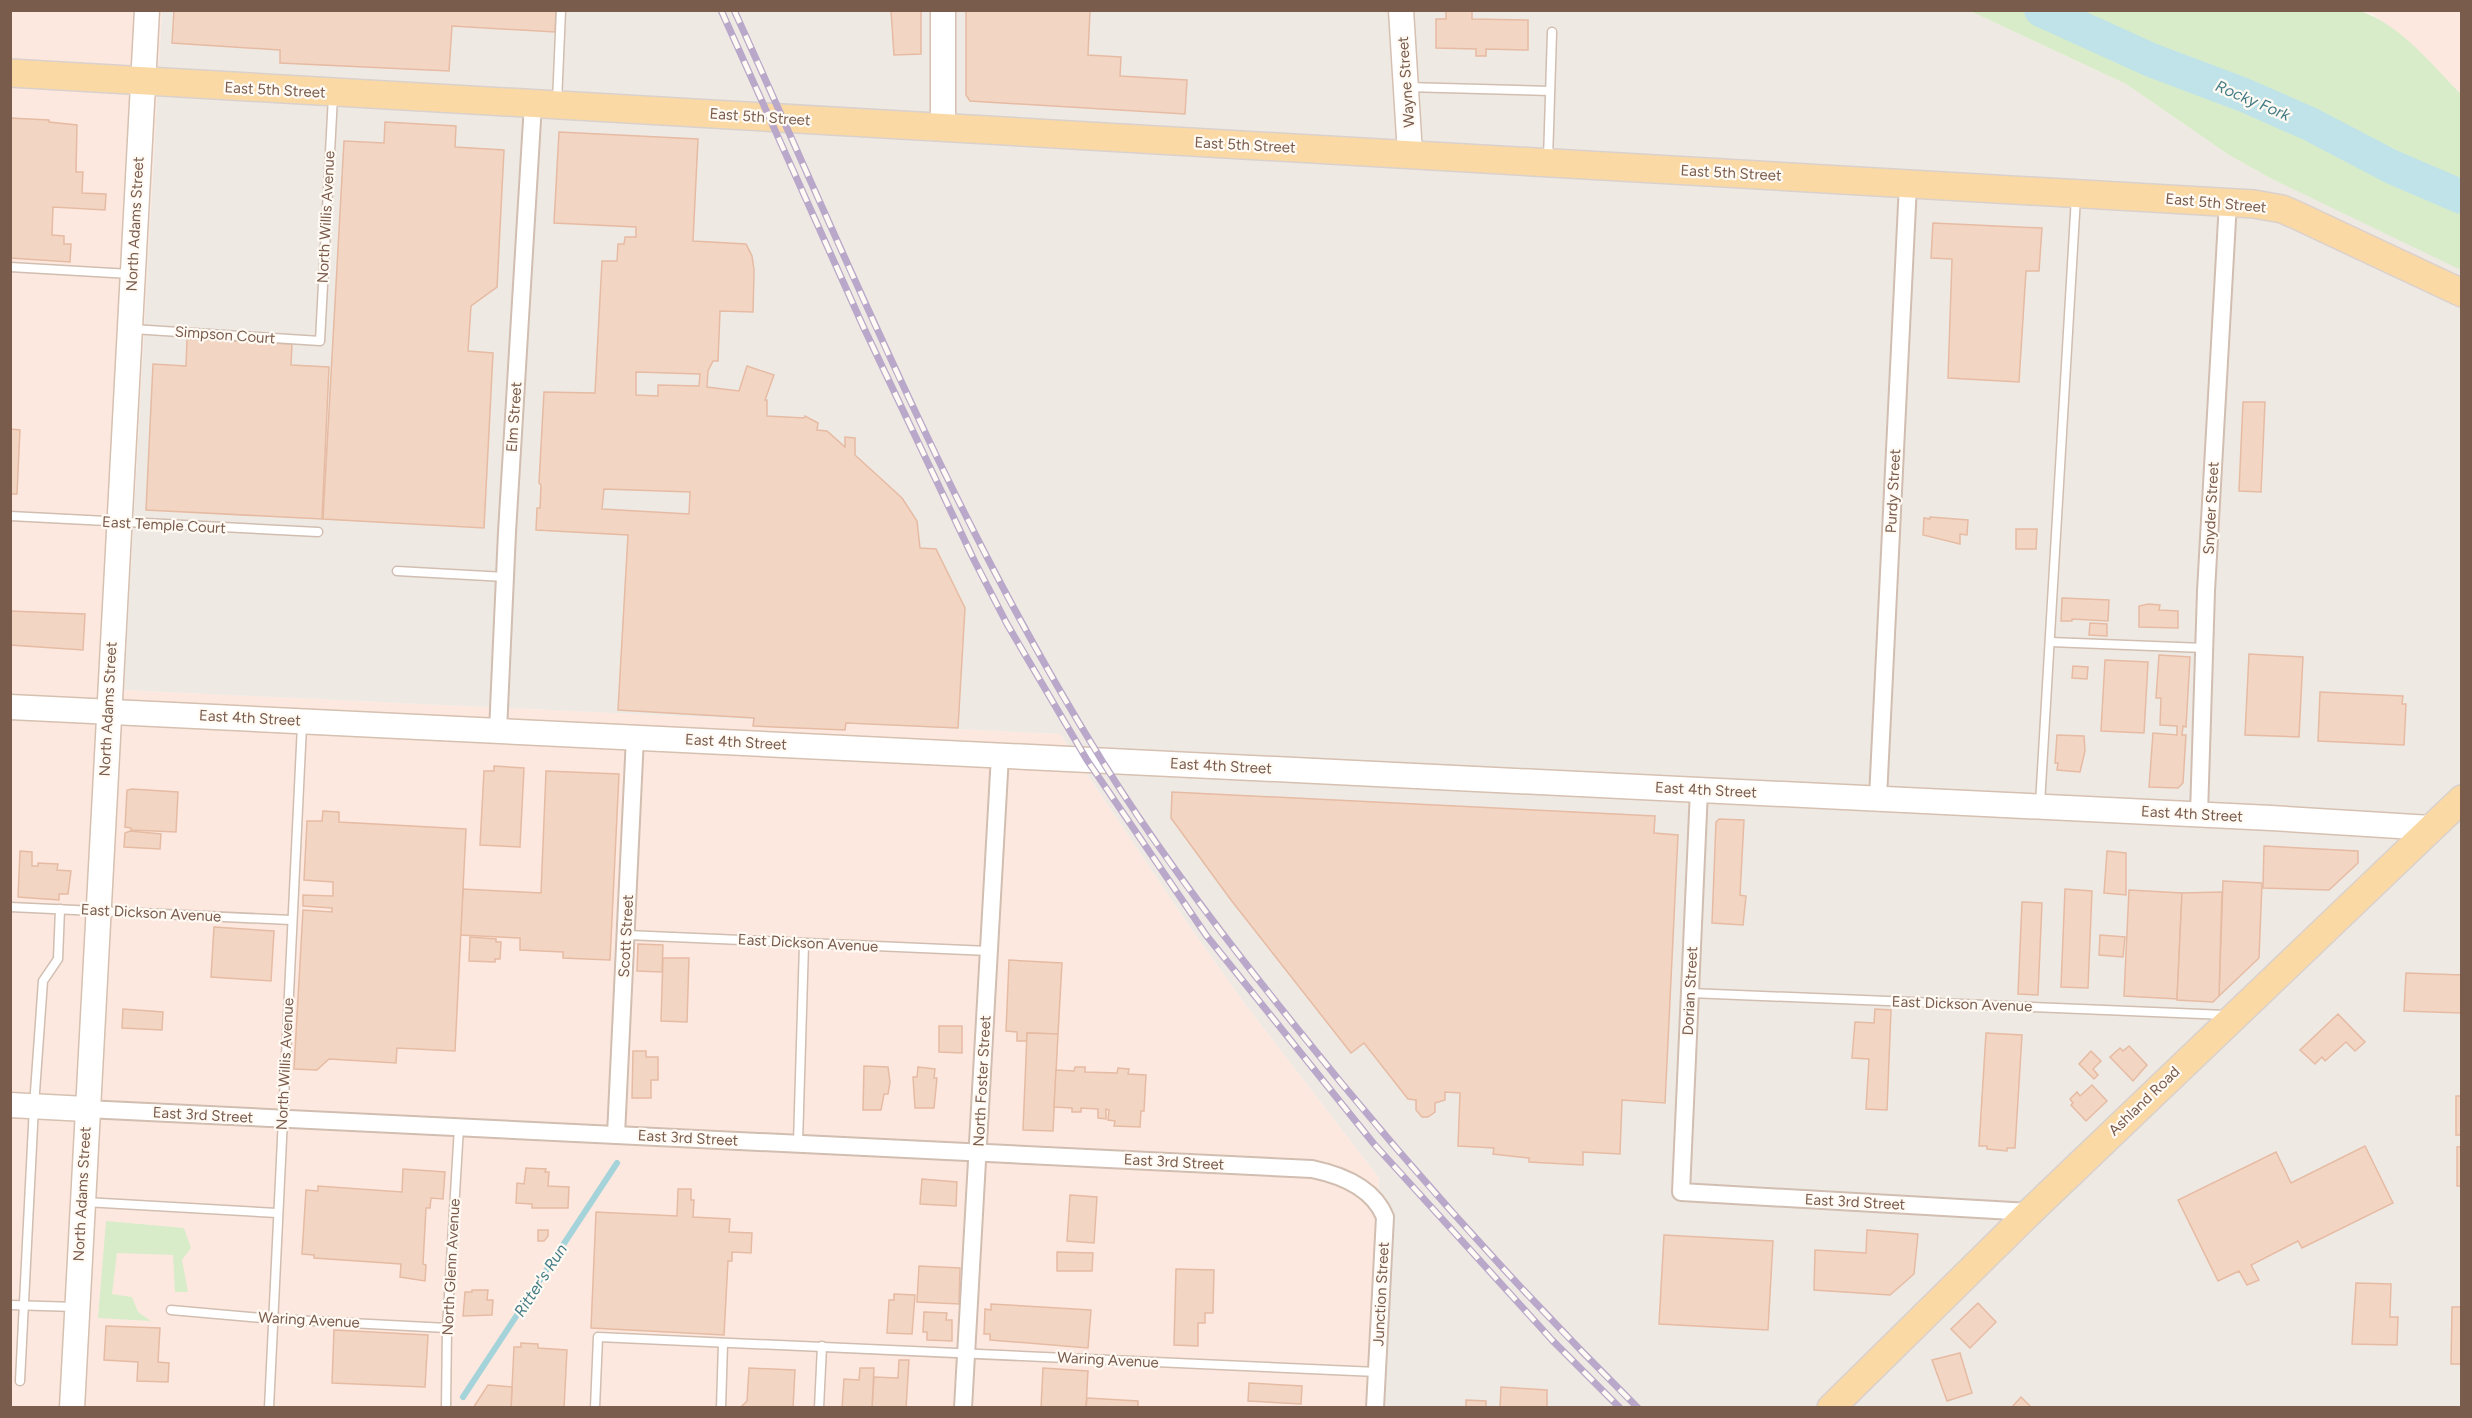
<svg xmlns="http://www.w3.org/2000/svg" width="2472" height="1418" font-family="Figtree,sans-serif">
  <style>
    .commercial { fill: #fde8e0 }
    .industrial { fill: #efe9e4 }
    .green { fill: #d8ecc9 }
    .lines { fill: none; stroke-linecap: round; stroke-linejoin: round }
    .stream { stroke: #a5d3da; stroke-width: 6 }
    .river { stroke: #bfe3e8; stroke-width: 34 }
    .building { fill: #f3d5c3; stroke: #e6bba3; stroke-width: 1.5; fill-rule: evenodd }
    .lane-casing { stroke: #d1beb0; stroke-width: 11 }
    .street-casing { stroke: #d1beb0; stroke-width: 20 }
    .secondary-casing { stroke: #d6c0b0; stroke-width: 27 }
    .primary-casing { stroke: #dad1cd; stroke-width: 30 }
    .lane { stroke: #fff; stroke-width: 8 }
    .street { stroke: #fff; stroke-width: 16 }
    .secondary { stroke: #fff; stroke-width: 24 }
    .primary { stroke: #fbd9a5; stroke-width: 27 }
    .rail-casing { stroke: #b9a8c9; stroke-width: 7 }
    .rail { stroke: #fffaf3; stroke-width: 4.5; stroke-dasharray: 14; stroke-linecap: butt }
    .labels { text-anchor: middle; stroke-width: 4.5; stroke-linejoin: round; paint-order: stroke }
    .street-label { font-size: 15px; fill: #7a5c4d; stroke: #fffaf3 }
    .water-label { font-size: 16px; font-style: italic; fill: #437c86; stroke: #fffaf3 }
  </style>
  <rect width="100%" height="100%" fill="#fdf6ec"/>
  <g class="commercial">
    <polygon points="10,11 162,11 124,690 1060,734 1183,917 1245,1004 1379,1178 1366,1407 11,1407"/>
    <polygon points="2360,11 2461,11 2461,94 2400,35 2372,14"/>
  </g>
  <polygon class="industrial" points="162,11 1970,11 2126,84 2229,155 2268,177 2461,269 2461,1407 1366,1407 1379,1178 1245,1004 1183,917 1060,734 124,690"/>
  <g class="green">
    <path d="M2360,11c40,13 72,54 101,83v176l-193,-93 -39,-22 -103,-71 -156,-73z"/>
    <polygon points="106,1221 184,1228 191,1248 182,1260 188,1292 175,1292 173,1255 117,1253 112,1294 132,1297 138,1312 151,1321 98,1318"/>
  </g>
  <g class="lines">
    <polyline class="stream" points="463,1397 617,1163"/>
    <polyline class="river" points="2041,10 2151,60 2244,95 2310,124 2392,167 2462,197"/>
  </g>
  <g class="building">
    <polygon points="174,10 556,10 555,32 452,26 449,71 280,63 280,50 172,43"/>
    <polygon points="891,10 921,10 921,54 894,55"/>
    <polygon points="966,10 1090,10 1088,55 1121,57 1120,76 1187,80 1185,114 970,101 966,95"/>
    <polygon points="1446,10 1472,10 1472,19 1528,20 1528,50 1486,49 1486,56 1476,56 1476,49 1436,48 1436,19 1446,19"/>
    <polygon points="10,118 49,120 49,122 77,125 76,172 83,172 82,193 106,194 105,210 53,207 52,235 64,236 64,244 71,244 70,262 10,258"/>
    <polygon points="385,122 456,126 455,147 504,150 497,287 471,306 468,351 493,353 484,528 323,519 344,141 384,143"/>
    <path d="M559,132l139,7 -5,102 53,3 6,12 2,14 -1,42 -33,-1 -2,50h-5l-5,10 -1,16 32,4 8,-25 27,9 -9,25h2v16l37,2 1,-2 13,7 -1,7 10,1 18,16v-10l10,1v17l47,43 15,23 3,27 16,1 29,59 -7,120 -112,-5 -1,7 -92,-4 1,-8 -136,-8 10,-175 -92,-5 1,-22h3l1,-23 -2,-2 5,-91 51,1 7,-132h15l1,-17h6l1,-7h11v-10l-82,-4zM636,372l64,2 -1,12 -41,-1v11l-22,-1zM604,489l86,3 -1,22 -87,-5z"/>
    <polygon points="1933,223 2042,228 2039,271 2026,271 2019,382 1948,378 1952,259 1931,258"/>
    <polygon points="187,339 292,344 291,365 329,367 322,519 146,510 153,364 186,366"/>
    <polygon points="2243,402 2265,402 2261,492 2239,491"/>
    <polygon points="10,429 20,430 17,494 10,494"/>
    <polygon points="1930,517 1968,520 1967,535 1960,534 1960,544 1923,535 1924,518 1930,519"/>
    <polygon points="2016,529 2037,529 2036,549 2016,549"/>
    <polygon points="2062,598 2109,600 2108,621 2072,619 2072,621 2061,621"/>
    <polygon points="2148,604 2160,605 2159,610 2178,611 2178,628 2139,627 2139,606"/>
    <polygon points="10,611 85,614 83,650 10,645"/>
    <polygon points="2090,623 2107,624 2107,636 2089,635"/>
    <polygon points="2249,654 2303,657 2299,737 2245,735"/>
    <polygon points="2159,655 2190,657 2186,727 2183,726 2182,735 2186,735 2183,783 2178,788 2149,787 2153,733 2177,735 2177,726 2160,725 2161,698 2156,698"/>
    <polygon points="2105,660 2148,662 2144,733 2101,731"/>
    <polygon points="2073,666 2088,667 2087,679 2072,678"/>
    <polygon points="2320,692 2403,696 2402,704 2406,704 2404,745 2318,741"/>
    <polygon points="2057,735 2084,736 2085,751 2080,772 2057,770 2058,763 2055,763"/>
    <polygon points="494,766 524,768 520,847 480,845 484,771 494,771"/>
    <polygon points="546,771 619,774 610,960 563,958 563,952 520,950 520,938 460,935 463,889 541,893"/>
    <polygon points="132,789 178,792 176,832 131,830 131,828 125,827 127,790"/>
    <polygon points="1172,792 1655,816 1654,833 1678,835 1665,1103 1622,1100 1620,1154 1583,1152 1583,1165 1529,1162 1529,1158 1493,1154 1494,1148 1458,1146 1460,1093 1445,1092 1445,1100 1435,1103 1435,1112 1428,1117 1422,1117 1416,1110 1416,1100 1408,1099 1364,1043 1351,1053 1231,900 1171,818"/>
    <polygon points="323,811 339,812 339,822 466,829 455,1051 397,1048 396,1063 329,1059 317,1070 294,1069 303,910 332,912 332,908 303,906 303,895 333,896 333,882 304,880 307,821 322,821"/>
    <polygon points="1719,819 1744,820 1740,895 1746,896 1743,925 1712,923 1716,822"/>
    <polygon points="130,831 161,834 160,849 124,847 125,833"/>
    <polygon points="2264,846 2358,851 2358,863 2329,890 2263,888"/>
    <polygon points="20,851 32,852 32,866 38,866 38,863 58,864 57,870 71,871 68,894 59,894 59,900 18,897"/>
    <polygon points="2107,851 2126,853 2126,895 2104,893"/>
    <polygon points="2223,881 2262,883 2259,958 2219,996"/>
    <polygon points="2065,889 2092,891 2088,988 2061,987"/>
    <polygon points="2129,890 2182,893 2177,999 2124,996"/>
    <polygon points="2222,892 2219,996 2213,1002 2177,1000 2182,893"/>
    <polygon points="2022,902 2042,903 2038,995 2018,994"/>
    <polygon points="214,927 274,931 271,981 211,977"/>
    <polygon points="2100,935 2125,937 2123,957 2099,955"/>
    <polygon points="470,937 496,939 496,942 501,942 500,959 495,959 495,962 469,961"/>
    <polygon points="638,944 663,945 662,972 637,971"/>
    <polygon points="663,958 689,958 687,1022 661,1021"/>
    <polygon points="1009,960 1062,963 1058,1034 1027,1033 1027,1041 1017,1041 1017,1032 1006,1031"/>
    <polygon points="2406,973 2462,975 2462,1013 2404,1011"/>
    <polygon points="123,1009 163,1012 162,1030 122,1028"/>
    <polygon points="1875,1009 1891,1010 1887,1110 1866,1109 1869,1059 1852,1058 1855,1022 1874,1023"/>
    <polygon points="2338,1014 2365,1042 2355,1051 2346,1042 2325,1061 2322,1057 2315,1064 2300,1050"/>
    <polygon points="939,1026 962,1026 962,1053 939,1052"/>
    <polygon points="1027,1033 1058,1034 1053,1131 1023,1130"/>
    <polygon points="1986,1033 2022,1035 2015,1148 2007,1148 2007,1151 1987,1149 1987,1146 1979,1146"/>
    <polygon points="2129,1046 2147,1065 2133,1081 2110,1057 2120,1048 2123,1051"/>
    <polygon points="633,1051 646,1051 646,1057 658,1057 658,1080 651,1080 651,1098 632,1098"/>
    <polygon points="2091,1051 2101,1061 2093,1069 2098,1075 2094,1079 2079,1064"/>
    <polygon points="864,1066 888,1067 890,1082 888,1094 884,1094 881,1110 863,1110"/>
    <polygon points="918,1067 935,1069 934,1078 937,1078 934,1108 915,1108 913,1077 917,1077"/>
    <polygon points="1075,1067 1085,1067 1085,1072 1117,1073 1118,1068 1129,1069 1128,1074 1146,1075 1144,1111 1141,1111 1140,1127 1114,1126 1115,1121 1108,1120 1109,1110 1106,1109 1106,1119 1098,1118 1098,1109 1081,1108 1081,1112 1072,1112 1072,1108 1054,1107 1056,1070 1074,1071"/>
    <polygon points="2092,1085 2107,1101 2086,1121 2071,1105 2073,1103 2070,1099 2077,1092 2080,1096"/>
    <rect x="2456" y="1096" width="6" height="39"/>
    <polygon points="2365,1146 2393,1203 2302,1248 2298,1241 2251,1265 2259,1280 2247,1285 2239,1271 2218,1281 2178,1200 2276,1152 2291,1183"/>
    <rect x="2457" y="1147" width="5" height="39"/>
    <polygon points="526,1168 546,1169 545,1172 549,1172 548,1186 569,1187 568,1208 532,1208 532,1204 516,1203 517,1183 524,1184"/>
    <polygon points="403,1169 445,1172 443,1199 431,1198 430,1208 426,1208 423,1264 426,1265 425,1281 400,1277 401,1264 314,1258 314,1255 302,1254 306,1190 318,1191 318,1186 402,1192"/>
    <polygon points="922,1179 957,1182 956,1206 920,1204"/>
    <polygon points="678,1189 691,1189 691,1200 694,1200 693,1217 730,1219 729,1232 752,1233 751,1253 732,1252 732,1261 728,1261 724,1335 591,1328 596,1212 677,1216"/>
    <polygon points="1070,1195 1097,1197 1094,1243 1067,1241"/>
    <polygon points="538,1230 548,1230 548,1236 544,1241 538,1241"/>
    <polygon points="1867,1230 1918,1234 1914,1274 1890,1295 1814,1290 1815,1250 1866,1253"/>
    <polygon points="1664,1235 1773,1241 1768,1330 1659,1324"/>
    <polygon points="1057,1252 1093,1253 1092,1271 1057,1271"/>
    <polygon points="919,1266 960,1268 959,1304 917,1302"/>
    <polygon points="1176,1269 1214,1270 1213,1313 1205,1313 1205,1323 1198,1323 1198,1346 1174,1345"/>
    <polygon points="2356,1283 2391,1284 2390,1317 2398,1317 2397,1345 2352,1344"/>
    <polygon points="472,1290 488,1290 487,1300 493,1300 492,1315 463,1316 465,1292 472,1292"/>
    <polygon points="894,1294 915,1295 912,1334 887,1333 889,1300 894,1300"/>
    <polygon points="1978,1303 1996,1322 1970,1348 1951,1329"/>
    <polygon points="991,1304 1091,1310 1088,1348 990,1340 990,1334 984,1334 985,1309 991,1310"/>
    <polygon points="2452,1307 2462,1307 2462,1364 2451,1364"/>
    <polygon points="924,1312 947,1313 946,1320 952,1320 952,1341 927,1340 927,1332 923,1332"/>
    <polygon points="106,1326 160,1328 158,1362 169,1363 168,1382 137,1381 138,1362 104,1360"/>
    <polygon points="334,1330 428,1335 425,1387 332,1383"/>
    <polygon points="521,1343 538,1344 538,1348 567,1350 564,1408 511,1408 514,1347 521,1347"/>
    <polygon points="1960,1353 1972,1393 1947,1401 1932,1360"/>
    <polygon points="899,1360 909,1360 906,1408 872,1408 874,1377 898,1378"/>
    <polygon points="749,1368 795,1370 793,1408 740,1408 747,1401"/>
    <polygon points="860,1368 874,1368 872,1408 842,1408 844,1379 859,1380"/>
    <polygon points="1043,1368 1088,1371 1086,1408 1041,1408"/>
    <polygon points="1249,1383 1302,1386 1301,1404 1248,1401"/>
    <polygon points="488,1385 512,1387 511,1408 473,1408"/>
    <polygon points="1501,1387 1547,1390 1547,1408 1500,1408"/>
    <polygon points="2021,1397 2032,1408 2011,1408"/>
    <polygon points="1087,1398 1138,1401 1138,1408 1086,1408"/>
    <polygon points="1466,1400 1486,1401 1486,1408 1466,1408"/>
  </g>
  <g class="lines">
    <g class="lane-casing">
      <g id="lane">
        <polyline points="1406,87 1550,91"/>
        <polyline points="557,102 561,10"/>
        <polyline points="1548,160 1552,32"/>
        <polyline points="10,267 130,274"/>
        <polyline points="133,329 320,341 333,96"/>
        <polyline points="10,516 318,532"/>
        <polyline points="397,571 505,577"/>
        <polyline points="2050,642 2204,648"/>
        <polyline points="2040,804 2076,197"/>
        <polyline points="10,907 291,920"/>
        <polyline points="627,935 989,951"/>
        <polyline points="1690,993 2226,1015"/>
        <polyline points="798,1143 804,944"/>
        <polyline points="85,1202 277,1213"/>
        <polyline points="10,1305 76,1307"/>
        <polyline points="171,1310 273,1319 447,1328"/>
        <polyline points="20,1381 34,1106 43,981 58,959 60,909"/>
        <polyline points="269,1408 302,725"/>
        <polyline points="446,1408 447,1328 459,1127"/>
        <polyline points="595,1408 598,1337 1377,1372"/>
        <polyline points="721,1408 723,1343"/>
        <polyline points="819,1408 822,1346"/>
      </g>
    </g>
    <g class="street-casing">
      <g id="street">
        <polyline points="498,731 507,532 533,104"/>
        <polyline points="1699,790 1681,1192 2030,1212"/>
        <polyline points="1878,798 1908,184"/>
        <polyline points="2199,814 2206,591 2228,202"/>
        <path d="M86,1109l1226,60c29,6 61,18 73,48l-10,191"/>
        <polyline points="616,1135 635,737"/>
        <polyline points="963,1408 1000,755"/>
      </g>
    </g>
    <g class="secondary-casing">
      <g id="secondary">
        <polyline points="1401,10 1410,154"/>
        <polyline points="943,128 943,10"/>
        <polyline points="10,707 2271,818 2431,828"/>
        <polyline points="10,1105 86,1109"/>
        <polyline points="72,1408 147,10"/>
      </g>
    </g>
    <g class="primary-casing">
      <g id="primary">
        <polyline points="10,73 2254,204 2282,209 2296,215 2462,293"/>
        <polyline points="1831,1408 2030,1212 2462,799"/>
      </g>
    </g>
    <use href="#lane" class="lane"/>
    <use href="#street" class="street"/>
    <use href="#secondary" class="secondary"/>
    <use href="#primary" class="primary"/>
    <g class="rail-casing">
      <g id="rail">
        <polyline points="721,10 863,326 974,560 1007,624 1087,760 1206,935 1374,1144 1552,1340 1620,1408"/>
        <path d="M734,10c115,253 220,513 367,749 55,89 118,172 183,253 110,139 228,271 354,396"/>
      </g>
    </g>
    <use href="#rail" class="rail"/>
  </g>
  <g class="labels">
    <g class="street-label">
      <text transform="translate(1406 82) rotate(-94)" y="5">Wayne Street</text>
      <text transform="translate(275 90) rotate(3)" y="5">East 5th Street</text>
      <text transform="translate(760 117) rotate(4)" y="5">East 5th Street</text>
      <text transform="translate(1245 145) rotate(3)" y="5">East 5th Street</text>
      <text transform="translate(1731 173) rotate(3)" y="5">East 5th Street</text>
      <text transform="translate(2216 203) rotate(5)" y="5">East 5th Street</text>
      <text transform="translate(326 217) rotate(-87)" y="5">North Willis Avenue</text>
      <text transform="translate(135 224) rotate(-87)" y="5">North Adams Street</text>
      <text transform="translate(225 335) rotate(4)" y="5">Simpson Court</text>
      <text transform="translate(514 417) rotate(-86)" y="5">Elm Street</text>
      <text transform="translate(1893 491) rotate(-87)" y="5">Purdy Street</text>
      <text transform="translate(2211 508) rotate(-87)" y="5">Snyder Street</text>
      <text transform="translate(164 525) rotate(3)" y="5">East Temple Court</text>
      <text transform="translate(108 709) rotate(-87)" y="5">North Adams Street</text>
      <text transform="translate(250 718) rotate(3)" y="5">East 4th Street</text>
      <text transform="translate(736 742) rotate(3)" y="5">East 4th Street</text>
      <text transform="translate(1221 766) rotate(3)" y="5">East 4th Street</text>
      <text transform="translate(1706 790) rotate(3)" y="5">East 4th Street</text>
      <text transform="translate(2192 814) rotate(3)" y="5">East 4th Street</text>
      <text transform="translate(151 913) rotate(3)" y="5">East Dickson Avenue</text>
      <text transform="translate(626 936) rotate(-87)" y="5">Scott Street</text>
      <text transform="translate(808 943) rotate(3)" y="5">East Dickson Avenue</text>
      <text transform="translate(1690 991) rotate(-87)" y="5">Dorian Street</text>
      <text transform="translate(1962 1004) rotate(2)" y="5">East Dickson Avenue</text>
      <text transform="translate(285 1064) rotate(-87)" y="5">North Willis Avenue</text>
      <text transform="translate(982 1081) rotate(-87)" y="5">North Foster Street</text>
      <text transform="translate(2144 1101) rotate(-44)" y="5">Ashland Road</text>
      <text transform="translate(203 1115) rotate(3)" y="5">East 3rd Street</text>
      <text transform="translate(688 1138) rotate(3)" y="5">East 3rd Street</text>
      <text transform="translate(1174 1162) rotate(3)" y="5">East 3rd Street</text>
      <text transform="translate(82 1194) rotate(-87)" y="5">North Adams Street</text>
      <text transform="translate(1855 1202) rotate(3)" y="5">East 3rd Street</text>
      <text transform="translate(451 1267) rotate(-87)" y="5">North Glenn Avenue</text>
      <text transform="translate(1381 1294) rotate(-87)" y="5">Junction Street</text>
      <text transform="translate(309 1320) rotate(3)" y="5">Waring Avenue</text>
      <text transform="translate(1108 1360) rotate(3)" y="5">Waring Avenue</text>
    </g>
    <g class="water-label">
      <text transform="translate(2253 100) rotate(23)" y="6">Rocky Fork</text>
      <text transform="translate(540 1280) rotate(-57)" y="6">Ritter's Run</text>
    </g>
  </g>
  <rect width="2472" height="1418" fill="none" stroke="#7a5c4d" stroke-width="24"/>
</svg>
